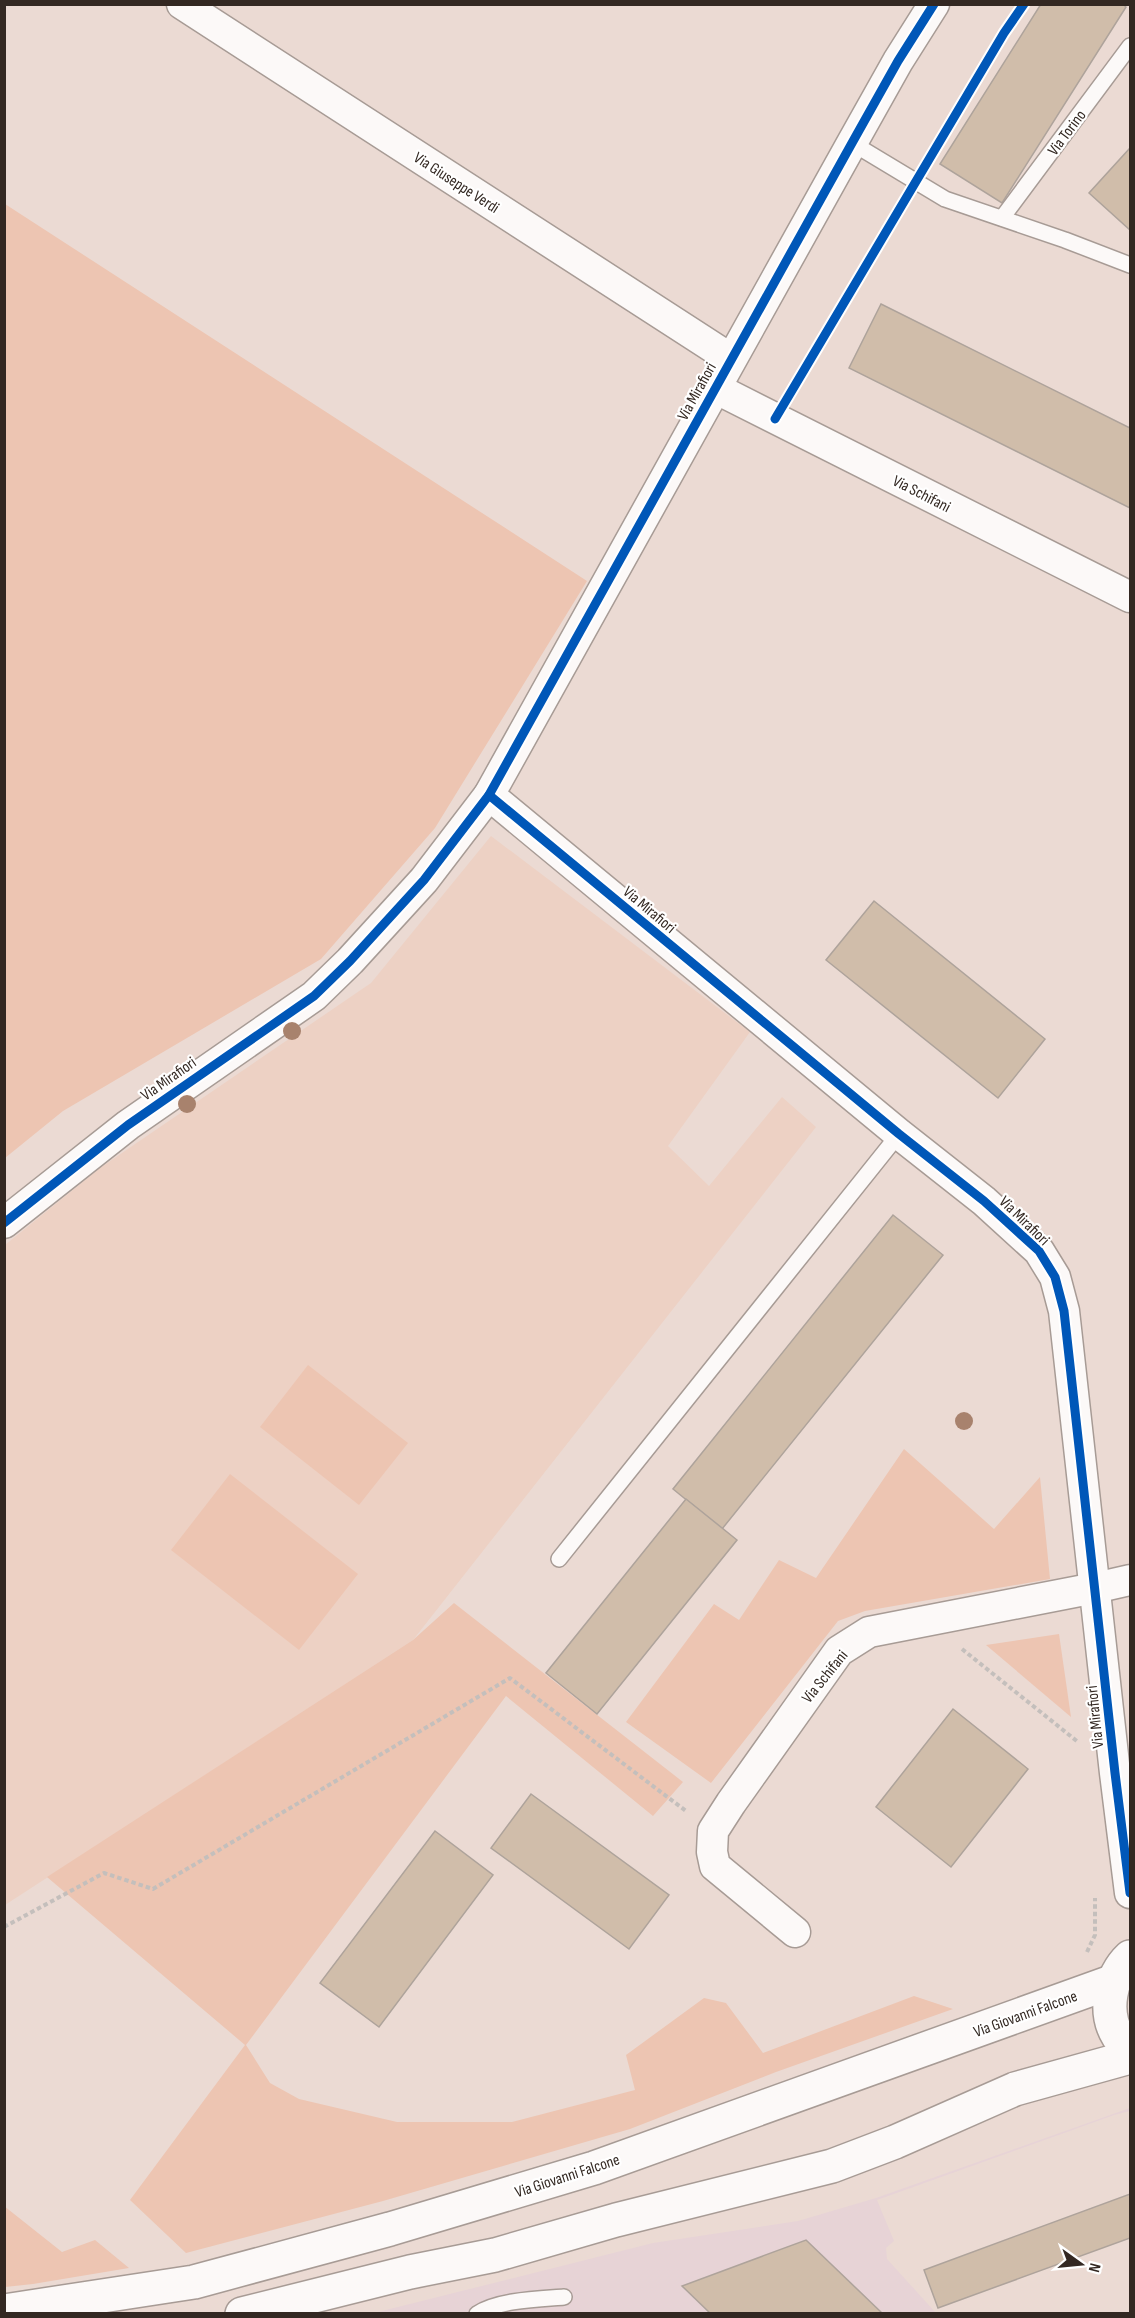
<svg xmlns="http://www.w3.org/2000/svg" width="1135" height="2318" font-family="'Sofia Sans Condensed',sans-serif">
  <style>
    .commercial { fill: #e7d3d6 }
    .built { fill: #edd1c4 }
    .green { fill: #edc5b2 }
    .building { fill: #d0bdaa; stroke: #aea39b; stroke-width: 1.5 }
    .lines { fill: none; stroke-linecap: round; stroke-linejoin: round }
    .service-casing { stroke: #a79b95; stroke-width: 18 }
    .minor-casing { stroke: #a79b95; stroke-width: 33 }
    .tertiary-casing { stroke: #a79b95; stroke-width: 36 }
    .path { stroke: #c4bfbc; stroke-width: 4; stroke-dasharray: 4.5 3; stroke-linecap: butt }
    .service { stroke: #fcf9f8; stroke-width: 15 }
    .minor { stroke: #fcf9f8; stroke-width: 30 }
    .tertiary { stroke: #fcf9f8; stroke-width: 33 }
    .cycleway-casing { stroke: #fff; stroke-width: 13 }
    .cycleway { stroke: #0057b8; stroke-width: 9 }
    .tree { fill: #a8826d }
    .labels { text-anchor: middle; stroke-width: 4.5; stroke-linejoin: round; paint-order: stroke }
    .street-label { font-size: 16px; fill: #332822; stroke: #fff }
  </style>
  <rect width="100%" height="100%" fill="#ebdad3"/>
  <polygon class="commercial" points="1130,2108 1130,2111 1114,2115 877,2200 894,2241 886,2248 887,2259 936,2313 370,2314 653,2243 798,2221 876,2198"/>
  <polygon class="built" points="491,836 750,1032 668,1146 709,1186 782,1097 816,1127 413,1640 5,1905 5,1245 100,1168 371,983"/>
  <g class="green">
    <polygon points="5,204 587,581 435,828 321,959 63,1111 5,1158"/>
    <polygon points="308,1365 408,1443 359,1505 260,1427"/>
    <polygon points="904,1449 994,1529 1040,1477 1050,1579 865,1611 838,1621 711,1783 626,1722 714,1604 739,1620 779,1560 816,1578"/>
    <polygon points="230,1474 358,1574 299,1650 171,1550"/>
    <polygon points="454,1603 683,1782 653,1816 506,1696 246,2045 270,2083 299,2099 397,2122 512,2122 635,2090 626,2055 704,1998 726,2003 763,2053 914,1996 953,2009 776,2072 630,2129 383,2201 186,2253 130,2200 245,2045 47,1877 413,1640"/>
    <polygon points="1059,1634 1071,1717 986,1645"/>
    <polygon points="4,2206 62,2252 95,2240 129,2268 33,2284 5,2287"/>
  </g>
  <g class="building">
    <polygon points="1041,4 1123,4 1126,7 1002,203 940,164"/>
    <polygon points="1130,148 1130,230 1089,193"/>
    <polygon points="881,304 1130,428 1130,508 849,368"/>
    <polygon points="874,901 1045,1039 998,1098 826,960"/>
    <polygon points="893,1215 943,1255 722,1529 673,1489"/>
    <polygon points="686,1499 737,1540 597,1714 546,1673"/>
    <polygon points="953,1709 1028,1769 951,1867 876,1807"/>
    <polygon points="531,1794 669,1895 629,1949 491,1848"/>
    <polygon points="435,1831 493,1875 379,2027 320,1983"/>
    <polygon points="1130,2194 1130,2238 938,2308 924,2270"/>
    <polygon points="806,2240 883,2314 711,2314 682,2286"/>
  </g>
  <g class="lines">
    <g class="service-casing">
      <g id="service">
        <polyline points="852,143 945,199 1065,240 1130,265"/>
        <polyline points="1002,218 1130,46"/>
        <polyline points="559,1559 899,1134"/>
        <path d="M477,2314c21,-14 62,-15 87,-17"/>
      </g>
    </g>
    <g class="minor-casing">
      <g id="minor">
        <polyline points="182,4 731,359"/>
        <polyline points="715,388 1130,597"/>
        <polyline points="489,795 899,1134 984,1201 1039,1251 1055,1277 1064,1311 1115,1773 1130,1893"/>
        <polyline points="4,1223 128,1125 314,996 350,961 424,880 489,795 852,143 898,61 934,4"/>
        <polyline points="795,1932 715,1866 712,1852 713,1831 731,1803 839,1651 869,1632 1095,1588 1130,1580"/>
      </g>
    </g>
    <g class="tertiary-casing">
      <g id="tertiary">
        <path d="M1130,1957c-20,19 -27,55 -12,79 4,6 9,10 12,15"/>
        <polyline points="4,2311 194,2282 390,2229 594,2168 1114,1981"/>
        <polyline points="242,2314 410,2272 495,2255 616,2220 832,2166 895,2142 1015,2089 1130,2057"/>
      </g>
    </g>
    <g class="path">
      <polyline points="962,1649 1078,1742"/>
      <polyline points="4,1927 104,1873 153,1889 510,1678 686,1811"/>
      <polyline points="1087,1952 1095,1935 1095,1898"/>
    </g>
    <use href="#service" class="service"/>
    <use href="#minor" class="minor"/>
    <use href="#tertiary" class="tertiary"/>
    <g class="cycleway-casing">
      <g id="cycleway">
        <polyline points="775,419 1004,33 1024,4"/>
        <polyline points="489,795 899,1134 984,1201 1039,1251 1055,1277 1064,1311 1115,1773 1130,1893"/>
        <polyline points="4,1223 128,1125 314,996 350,961 424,880 489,795 852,143 898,61 934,4"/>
      </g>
    </g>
    <use href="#cycleway" class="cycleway"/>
  </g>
  <g class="tree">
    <circle cx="292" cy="1031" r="9"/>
    <circle cx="187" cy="1104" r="9"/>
    <circle cx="964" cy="1421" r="9"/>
  </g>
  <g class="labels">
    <g class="street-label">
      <text transform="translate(1066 132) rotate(-53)" y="6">Via Torino</text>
      <text transform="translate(457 182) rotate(33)" y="6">Via Giuseppe Verdi</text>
      <text transform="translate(696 391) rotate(-61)" y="6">Via Mirafiori</text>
      <text transform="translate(922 493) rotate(27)" y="6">Via Schifani</text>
      <text transform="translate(650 909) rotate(40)" y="6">Via Mirafiori</text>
      <text transform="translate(168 1078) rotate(-35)" y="6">Via Mirafiori</text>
      <text transform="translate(1025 1220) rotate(44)" y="6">Via Mirafiori</text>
      <text transform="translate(824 1676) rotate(-51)" y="6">Via Schifani</text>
      <text transform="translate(1094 1717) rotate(-96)" y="6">Via Mirafiori</text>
      <text transform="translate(1025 2013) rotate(-20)" y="6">Via Giovanni Falcone</text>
      <text transform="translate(567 2175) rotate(-18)" y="6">Via Giovanni Falcone</text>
    </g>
  </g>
  <rect width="1135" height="2318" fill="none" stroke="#332822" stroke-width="12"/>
  <g transform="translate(1081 2264) rotate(105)" stroke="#ffffff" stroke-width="4.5" paint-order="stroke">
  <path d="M0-4.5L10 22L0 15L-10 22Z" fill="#332822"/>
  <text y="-9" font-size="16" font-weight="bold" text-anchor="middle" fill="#332822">N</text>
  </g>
</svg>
